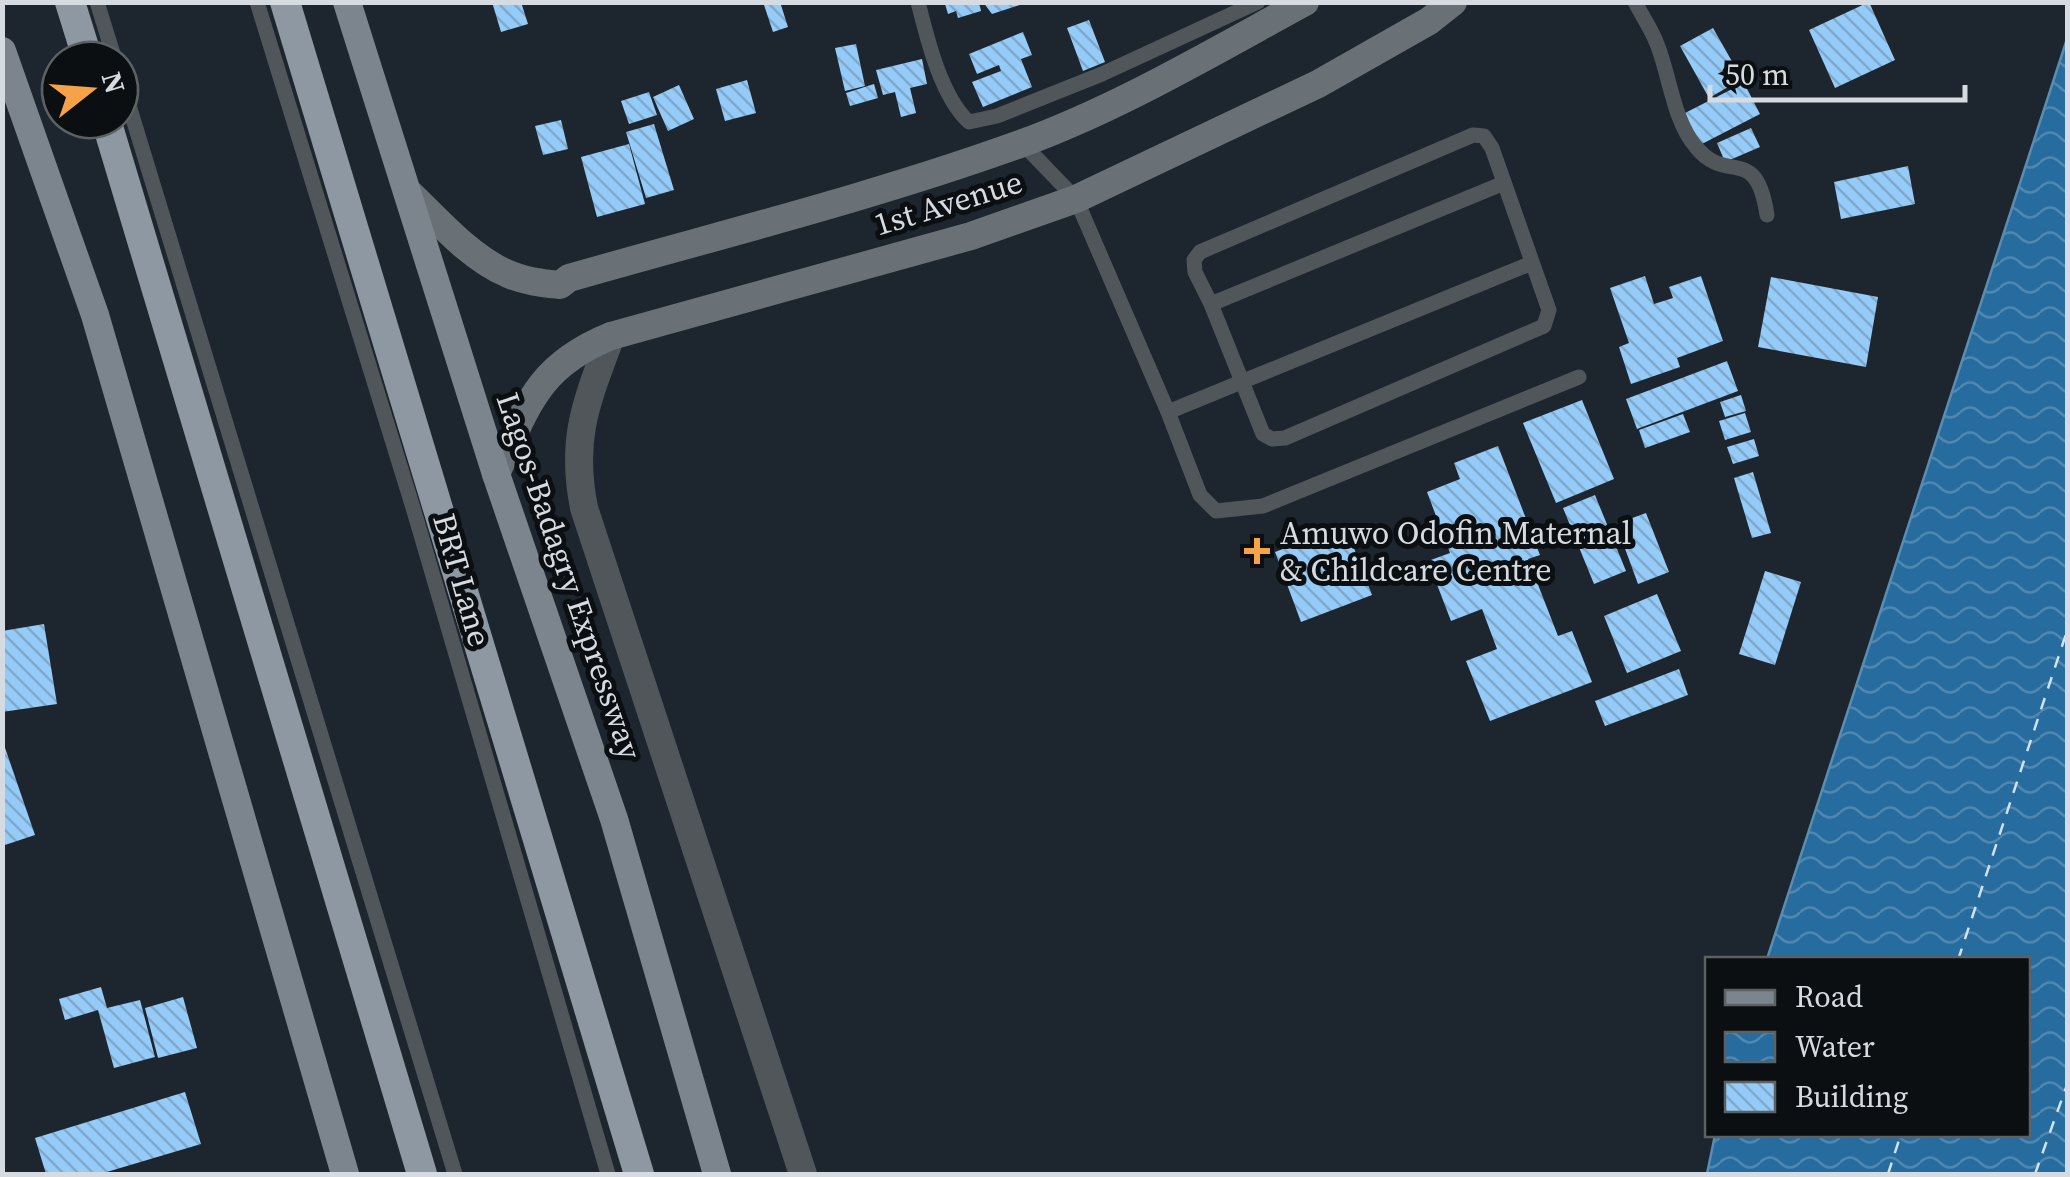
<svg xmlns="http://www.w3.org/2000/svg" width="2070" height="1177" font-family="'Source Serif 4',serif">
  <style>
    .water { fill: url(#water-waves); stroke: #5a8db2; stroke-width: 2.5 }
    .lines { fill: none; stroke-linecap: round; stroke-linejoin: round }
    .ferry { stroke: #d1e2f1; stroke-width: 2.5; stroke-dasharray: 12 10; stroke-linecap: butt }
    .building { fill: url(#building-back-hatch) }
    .service { stroke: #51565a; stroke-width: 15 }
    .minor { stroke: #51565a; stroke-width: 28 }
    .secondary { stroke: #697177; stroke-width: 28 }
    .primary { stroke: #7c858d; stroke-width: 28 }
    .motorway { stroke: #8d98a2; stroke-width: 30 }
    .poi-dot { fill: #f6a248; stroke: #0b0f12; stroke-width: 4 }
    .labels { text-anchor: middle; stroke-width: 10; stroke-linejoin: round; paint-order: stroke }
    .street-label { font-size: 32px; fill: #d5dbe0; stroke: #0b0f12 }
    .poi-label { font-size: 32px; fill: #d5dbe0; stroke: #0b0f12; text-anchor: start }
  </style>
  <defs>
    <pattern id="water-waves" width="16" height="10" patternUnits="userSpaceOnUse" patternTransform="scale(2.5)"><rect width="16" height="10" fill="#266c9f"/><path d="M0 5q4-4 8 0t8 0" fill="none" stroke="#4f87b0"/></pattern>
    <pattern id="building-back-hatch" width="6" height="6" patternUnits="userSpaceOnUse" patternTransform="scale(2.5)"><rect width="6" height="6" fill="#95cbf8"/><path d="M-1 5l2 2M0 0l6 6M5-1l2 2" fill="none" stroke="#80a9cb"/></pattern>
  </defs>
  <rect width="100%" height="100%" fill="#1d262e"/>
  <path class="water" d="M2067,39V1174H1707L1715,1135L2028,1134V960L1767,959Z"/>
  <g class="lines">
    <path class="ferry" d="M1958,960L2068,628
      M1888,1174L1901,1134
      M2035,1174L2068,1082"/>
  </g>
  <path class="building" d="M492,2H521L528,24L501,32Z
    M763,2H780L788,27L773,32Z
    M950,2H979L981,11L958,18L956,11L948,14L945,4Z
    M983,2H1026V3L992,14Z
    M1869,2L1895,60L1835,88L1809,30Z
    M1089,20L1105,62L1083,71L1067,28Z
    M1713,28L1742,79L1709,98L1680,46Z
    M1023,32L1032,55L1021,59L1032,87L983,107L972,82L1001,71L999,65L977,74L969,54Z
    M856,44L865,86L845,91L835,48Z
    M922,59L927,84L910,88L916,113L901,117L895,92L883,95L876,70Z
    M747,80L756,113L725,121L716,89Z
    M1744,83L1760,114L1700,145L1683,114Z
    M874,84L878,98L850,106L846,93Z
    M679,85L694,119L668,131L653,97Z
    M649,92L657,115L629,124L621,101Z
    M561,120L568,149L543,155L535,126Z
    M654,124L674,190L646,198L626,132Z
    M1751,128L1760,147L1725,162L1717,143Z
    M629,144L645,204L597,217L581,157Z
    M1908,166L1915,204L1841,219L1834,182Z
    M1645,276L1654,304L1673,298L1669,287L1701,276L1723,341L1677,358L1680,367L1631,384L1619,347L1629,343L1610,288Z
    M1771,277L1878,297L1866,367L1758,347Z
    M1727,361L1738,391L1637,429L1626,399Z
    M1741,395L1746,411L1725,417L1720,402Z
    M1582,400L1614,479L1556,503L1523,423Z
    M1745,413L1751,432L1725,440L1719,421Z
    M1683,414L1690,432L1645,448L1639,430Z
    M1754,439L1759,456L1733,464L1727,447Z
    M1498,446L1540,555L1528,559L1558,636L1572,631L1592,682L1490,721L1466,661L1497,649L1482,609L1451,621L1428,561L1450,553L1427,492L1460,479L1454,463Z
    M1753,472L1771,533L1752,538L1734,478Z
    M1595,495L1626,571L1594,584L1563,508Z
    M1646,513L1669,572L1638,584L1616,524Z
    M1345,525L1372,595L1301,622L1275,552Z
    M1765,571L1801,582L1775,665L1739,654Z
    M1657,594L1681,651L1627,673L1604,616Z
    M44,624L57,704L2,712V631Z
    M1679,669L1688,695L1605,726L1595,701Z
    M2,739L35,835L2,846Z
    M101,987L107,1008L140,1000L155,1057L114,1068L98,1010L65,1020L59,999Z
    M183,997L197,1048L158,1058L145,1008Z
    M185,1092L201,1144L100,1174H46L35,1138Z"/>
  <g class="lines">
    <path class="service" d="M97,2L115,60
      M257,2L414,511L608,1174
      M918,2C927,38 941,97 969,122L997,116L1102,74L1258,2
      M1635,2C1642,16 1652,30 1657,44C1670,76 1673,120 1696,147C1727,186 1756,142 1767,215
      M120,76L455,1174
      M1022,143L1076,199L1168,412L1200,495L1216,511L1263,506L1579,377
      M1211,304L1195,272L1194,260L1200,252L1473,135L1484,136L1492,148L1549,310L1544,326L1285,438L1272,439L1263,434L1211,304L1504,183
      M1168,412L1532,263"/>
    <path class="minor" d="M611,336C587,401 570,437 584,508L803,1174"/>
    <path class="secondary" d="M408,192C437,219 469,257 506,273C523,281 542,283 560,285L569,278C719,235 873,197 1020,144C1119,108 1213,52 1305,2
      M496,474C527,406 537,366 611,336L971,236L1076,199L1318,84L1429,21L1453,2"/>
    <path class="primary" d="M347,2L496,474L614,819L717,1174
      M2,51L95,315L345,1174"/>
    <path class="motorway" d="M70,2L88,60
      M285,2L639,1174
      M106,120L422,1174"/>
  </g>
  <path class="poi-dot" d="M1252 536h10v10h10v10h-10v10h-10v-10h-10v-10h10z"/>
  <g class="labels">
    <g class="street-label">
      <text transform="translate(948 203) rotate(-17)" y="11">1st Avenue</text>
      <text transform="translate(569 576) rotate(71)" y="11">Lagos-Badagry Expressway</text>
      <text transform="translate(462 580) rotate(74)" y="11">BRT Lane</text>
    </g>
    <g class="poi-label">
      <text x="1280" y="544">Amuwo Odofin Maternal<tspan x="1280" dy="37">&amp; Childcare Centre</tspan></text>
    </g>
  </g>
  <rect width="2070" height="1177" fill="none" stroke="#d5dbe0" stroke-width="10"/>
  <rect x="1705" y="957" width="325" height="180" fill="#0b0f12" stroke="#5c6164" stroke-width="2.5"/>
  <rect x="1725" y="990" width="50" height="15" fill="#7c858d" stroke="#5c6164" stroke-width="2.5"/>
  <text x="1795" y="1007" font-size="30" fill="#d5dbe0">Road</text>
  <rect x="1725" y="1032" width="50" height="30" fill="url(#water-waves)" stroke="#5c6164" stroke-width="2.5"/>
  <text x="1795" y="1057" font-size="30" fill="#d5dbe0">Water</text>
  <rect x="1725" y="1082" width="50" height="30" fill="url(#building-back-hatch)" stroke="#5c6164" stroke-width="2.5"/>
  <text x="1795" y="1107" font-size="30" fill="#d5dbe0">Building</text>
  <g transform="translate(90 90) rotate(73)"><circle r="48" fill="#0b0f12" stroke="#5c6164" stroke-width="2.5"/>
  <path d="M0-8L18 38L0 25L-18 38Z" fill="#f6a248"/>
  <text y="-15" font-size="28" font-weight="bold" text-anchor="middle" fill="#d5dbe0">N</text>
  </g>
  <path d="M1710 85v15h255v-15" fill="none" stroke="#d5dbe0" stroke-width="5"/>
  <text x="1725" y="85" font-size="30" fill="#d5dbe0" stroke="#0b0f12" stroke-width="8" paint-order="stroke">50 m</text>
</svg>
